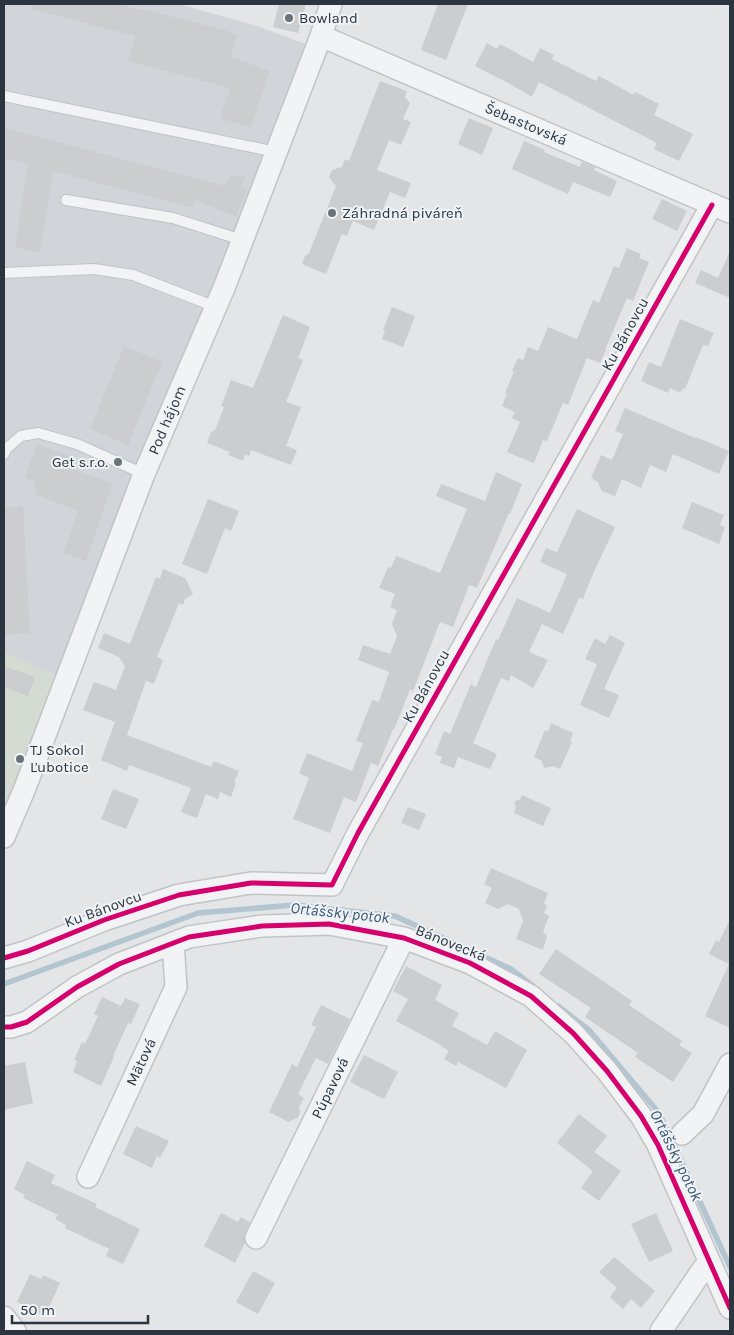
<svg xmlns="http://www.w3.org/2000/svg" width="734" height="1335" font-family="Karla,sans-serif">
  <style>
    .built { fill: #d1d5da }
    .green { fill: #d4dbd3 }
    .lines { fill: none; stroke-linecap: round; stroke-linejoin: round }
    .stream { stroke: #b3c5d0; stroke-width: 5.5 }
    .building { fill: #cbcdcf }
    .service-casing { stroke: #c1c3c5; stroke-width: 12 }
    .minor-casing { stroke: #c1c3c5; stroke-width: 24 }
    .service { stroke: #f1f3f4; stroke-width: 10 }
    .minor { stroke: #f1f3f4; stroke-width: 21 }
    .cycleway-casing { stroke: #f0f3f6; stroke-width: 8 }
    .cycleway { stroke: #d6006c; stroke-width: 5 }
    .poi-dot { fill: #6b737a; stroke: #f0f3f6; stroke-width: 2 }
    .labels { text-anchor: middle; stroke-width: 4; stroke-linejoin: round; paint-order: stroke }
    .poi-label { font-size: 15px; fill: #2a353f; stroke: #f0f3f6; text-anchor: start }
    .street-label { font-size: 15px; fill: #2a353f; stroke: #f0f3f6 }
    .water-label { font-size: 16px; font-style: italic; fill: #375870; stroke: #f0f3f6 }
  </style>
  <rect width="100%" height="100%" fill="#e3e5e7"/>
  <path class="built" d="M4,4H179L257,26L316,48L68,681L4,652Z"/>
  <path class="green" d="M4,652L68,681L4,838Z"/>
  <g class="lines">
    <path class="stream" d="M4,984L198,913L295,905L395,916L511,969L533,986
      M558,1006L589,1030L659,1113L730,1267"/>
  </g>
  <path class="building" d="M31,4H117L142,10V9L228,31L227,32L237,35L231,57L270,71L251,128L220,118L230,88L128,61L135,36L31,9Z
    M279,4H306L298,33L273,27Z
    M438,4H468L446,60L421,50Z
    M487,43L497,49L500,44L533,62L540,48L554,55L552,59L596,81L599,76L634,95L635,92L659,104L654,115L693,134L679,161L654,149L657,143L539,82L532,97L510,84L475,66Z
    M380,81L407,91L405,97L410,103L403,119L411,122L401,145L389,140L377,170L411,183L405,198L390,192L374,230L353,221L347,236L342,234L326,274L302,264L305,256L309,253L336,186L329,177L332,170L342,167L345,159L349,161Z
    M469,118L493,128L482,155L458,144Z
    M4,128L225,186L230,175L245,176L242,186L247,188L236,217L195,200L193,208L53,171L40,253L15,247L28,164L4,158Z
    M524,141L545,150L544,152L580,167L582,162L595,167L594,170L617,181L610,197L573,182L568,194L512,169Z
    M662,199L687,211L677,231L652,219Z
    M627,248L641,254L639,258L649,262L633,301L627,298L605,350H606L600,363L587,358L568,405L563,403L547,441L543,440L534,463L507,452L520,422L512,418L515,412L502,406L507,393H505L514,371H512L518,358L523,360L528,347L538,351L548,327L577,339L593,300L599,303L614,266L619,268Z
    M730,251V298L695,283L701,270L718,278Z
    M392,307L415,316L403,347L382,339L385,331L383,330Z
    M283,315L310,327L298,358L303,360L286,402L301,407L286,446L297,450L291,465L251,450L249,456L245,454L243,461L228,455L230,452L207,443L211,432L215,430L224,407L221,406L231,380L253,388Z
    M680,319L714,333L708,346L703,345L685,389L683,388L680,393L670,388L668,393L641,381L649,362L661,367Z
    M124,346L162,362L128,445L90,429Z
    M625,408L695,438L696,437L729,451L719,474L673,454L666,472L650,465L641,488L622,479L615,496L602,491L598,482L591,478L601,455L612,460L623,434L615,431Z
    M37,444L71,457L67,467L113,483L86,561L63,553L78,511L37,495L34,481L25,478Z
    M496,472L522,484L510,514L509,513L477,588L469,585L453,627L440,622L413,691L410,689L394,730L393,729L378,766L371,763L356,802L344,797L330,833L293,819L309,778L299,773L307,753L352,771L363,743L356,741L372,700L379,702L389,672L358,660L363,645L390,654L397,636L392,624L397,610L390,607L395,594L379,588L388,567L391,568L396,556L440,573L467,509L436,496L441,484L485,501Z
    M208,499L239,511L231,531L225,528L207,574L182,564Z
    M692,502L724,515L720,525L725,527L719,544L682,528Z
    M23,506L30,633L4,635V508Z
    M577,509L615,527L592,576L583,599L579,598L563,634L542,624L529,652L548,660L533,688L511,675L509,681L501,678L473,743L497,754L490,769L458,757L454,768L440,763L442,757L435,754L444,731L450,734L471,684L476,687L496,639L498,640L517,598L550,613L567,574L540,562L546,548L557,552Z
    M163,569L185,578L193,594L185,599L183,605L179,603L157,657L163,660L154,684L146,681L127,735L211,767L214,761L239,771L234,782L236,783L231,797L220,792L218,799L206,794L197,818L181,812L191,788L129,765L127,771L101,760L115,722L83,710L94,682L116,690L125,666L119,657L98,648L104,633L130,644L156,577L160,579Z
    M610,635L625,643L604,689L619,695L609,718L580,705L597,664L585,659L595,638L605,644Z
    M4,666L35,677L28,696L4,687Z
    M551,723L573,733L570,741L572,742L560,769L553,766L544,768L542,761L534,757L545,730L548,731Z
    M113,789L139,799L126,829L101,819Z
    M522,795L551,808L543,826L514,813L516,808L514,802L520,799Z
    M408,807L426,814L419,830L401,823Z
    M491,868L548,893L544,904L547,905L544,913L549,916L543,932L547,936L543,950L516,939L523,921L519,909L508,904L498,909L485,903L492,888L484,884Z
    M730,919V1028L705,1016L729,964L709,954L716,940L719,942Z
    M556,949L632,1001L629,1005L682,1041L679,1045L692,1053L673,1082L635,1057L638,1053L585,1017L591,1008L539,974Z
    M406,966L442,985L435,1000L459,1013L452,1026L487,1045L495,1031L527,1050L506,1088L458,1062L456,1066L444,1059L449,1051L441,1046V1045L396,1021L408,999L393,991Z
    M102,997L121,1006L125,998L140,1004L131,1024L128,1023L113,1056L114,1057L101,1086L73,1072L77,1061L74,1060L82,1042L85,1044L98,1016L94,1014Z
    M321,1005L350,1019L328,1064L316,1058L298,1094L304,1098L299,1107L300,1113L298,1117L289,1122L269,1112L292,1064L297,1067L316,1027L311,1025Z
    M364,1055L398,1072L384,1099L350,1082Z
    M25,1062L33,1103L4,1110V1066Z
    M579,1114L607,1136L594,1152L621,1171L599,1201L581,1188L593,1171L557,1143Z
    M136,1126L169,1141L160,1158L157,1156L152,1168L123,1154Z
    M27,1161L55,1175L51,1183L97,1204L95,1207L140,1229L123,1264L106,1256L109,1249L65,1228L66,1225L55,1219L58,1215L23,1198L25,1195L14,1189Z
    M221,1213L238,1222L241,1217L250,1222L245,1233L244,1238L245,1243L235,1263L204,1246Z
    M656,1213L673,1251L649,1262L631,1224Z
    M614,1257L655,1291L641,1308L631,1299L623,1309L610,1297L617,1288L599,1272Z
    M253,1271L275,1283L258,1314L236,1302Z
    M30,1274L41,1279L43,1275L60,1283L45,1316L17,1302Z"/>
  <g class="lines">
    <g class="service-casing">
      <path id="service" d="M4,96L276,152
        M66,200L173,218L242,240
        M4,273L94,269L133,275L216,307
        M4,454L6,449L21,436L38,433L77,444L144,474"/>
    </g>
    <g class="minor-casing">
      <path id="minor" d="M321,36L730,212
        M4,837L25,788L144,474L224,288L321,36L331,4
        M4,958L28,951L104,920L179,895L251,883L332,885L358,833L712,205
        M4,1027H11L27,1022L77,987L119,964L189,937L262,926L329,924L404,938L470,963L531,996L573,1033L607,1071L641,1116L658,1145L730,1308
        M682,1134L703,1114L730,1064
        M88,1177L176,987L173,943
        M256,1238L404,938
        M4,1317L15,1331
        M661,1331L703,1269L710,1264"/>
    </g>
    <use href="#service" class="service"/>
    <use href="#minor" class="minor"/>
    <g class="cycleway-casing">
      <path id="cycleway" d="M4,958L28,951L104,920L179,895L251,883L332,885L358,833L712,205
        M4,1027H11L27,1022L77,987L119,964L189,937L262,926L329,924L404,938L470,963L531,996L573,1033L607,1071L641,1116L658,1145L730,1308"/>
    </g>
    <use href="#cycleway" class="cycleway"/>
  </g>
  <g class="poi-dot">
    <circle cx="289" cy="18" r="5"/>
    <circle cx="332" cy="213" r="5"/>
    <circle cx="118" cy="462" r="5"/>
    <circle cx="20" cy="759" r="5"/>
  </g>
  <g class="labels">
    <g class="poi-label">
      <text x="299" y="23">Bowland</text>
      <text x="342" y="218">Záhradná piváreň</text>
      <text x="108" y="467" text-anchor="end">Get s.r.o.</text>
      <text x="30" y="755">TJ Sokol<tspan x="30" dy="17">Ľubotice</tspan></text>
    </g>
    <g class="street-label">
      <text transform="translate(526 124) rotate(23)" y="5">Šebastovská</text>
      <text transform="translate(625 334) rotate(-61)" y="5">Ku Bánovcu</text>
      <text transform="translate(167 420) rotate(-67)" y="5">Pod hájom</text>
      <text transform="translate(426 686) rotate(-61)" y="5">Ku Bánovcu</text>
      <text transform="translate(103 909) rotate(-20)" y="5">Ku Bánovcu</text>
      <text transform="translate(451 943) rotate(22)" y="5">Bánovecká</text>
      <text transform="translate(141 1062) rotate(-65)" y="5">Mätová</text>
      <text transform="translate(330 1088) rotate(-64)" y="5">Púpavová</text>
    </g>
    <g class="water-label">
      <text transform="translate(340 912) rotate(6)" y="6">Ortášsky potok</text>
      <text transform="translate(677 1155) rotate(64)" y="6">Ortášsky potok</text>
    </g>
  </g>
  <rect width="734" height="1335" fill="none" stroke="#2a353f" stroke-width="10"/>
  <path d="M12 1315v8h136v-8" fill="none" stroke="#2a353f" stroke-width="2.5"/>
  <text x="20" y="1315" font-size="15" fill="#2a353f" stroke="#f0f3f6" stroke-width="4" paint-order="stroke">50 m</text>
</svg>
